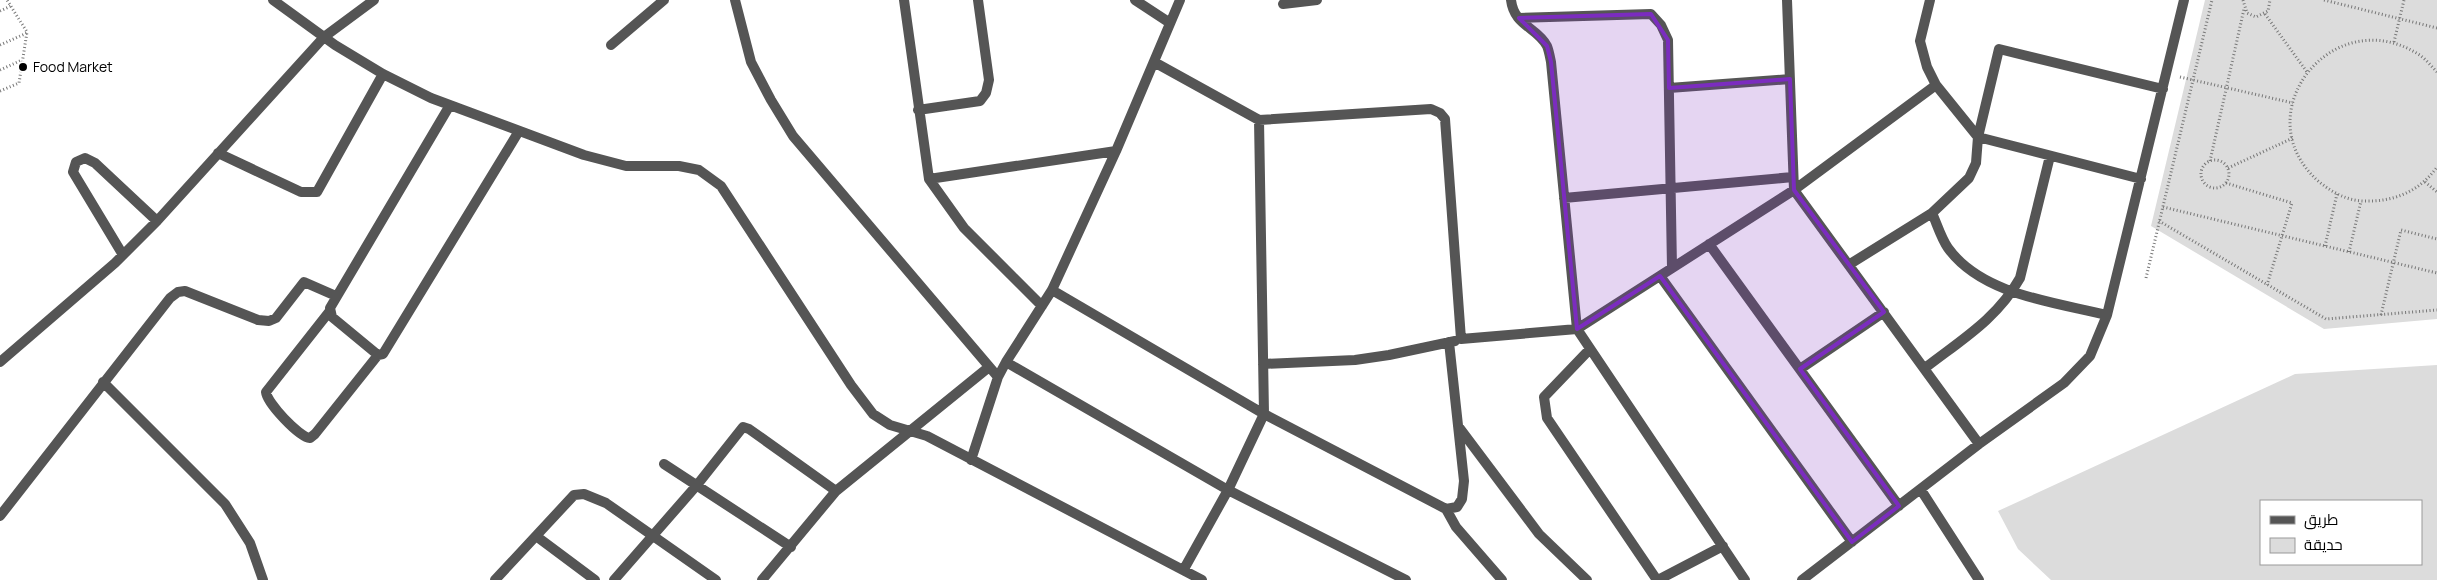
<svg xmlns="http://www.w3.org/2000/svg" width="2437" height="580" font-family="Manrope,Cairo,sans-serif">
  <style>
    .green { fill: #dcdcdc; fill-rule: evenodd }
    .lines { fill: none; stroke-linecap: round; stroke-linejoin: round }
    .path { stroke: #777; stroke-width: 3; stroke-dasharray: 1 2.5; stroke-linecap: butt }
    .minor { stroke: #555; stroke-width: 10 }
    .marked { fill: #7b2cbf; fill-opacity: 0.2; stroke: #7b2cbf; stroke-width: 4; stroke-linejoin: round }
    .poi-dot { fill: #000; stroke: #fff; stroke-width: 2 }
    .labels { text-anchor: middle; stroke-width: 5; stroke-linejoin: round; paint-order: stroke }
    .poi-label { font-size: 14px; fill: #000; stroke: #fff; text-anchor: start }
  </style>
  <rect width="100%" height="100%" fill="#fff"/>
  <path class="green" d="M2205,0H2437V319L2324,329L2151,226Z
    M2437,365V580H2051L2018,549L1998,511L2295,374ZM2421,501V564H2261V501Z"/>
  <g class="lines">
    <path class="path" d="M2243,0L2247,13L2256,17L2268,11L2270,0
      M2324,0L2437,28
      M0,11L11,6
      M2265,14L2307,72
      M2394,42L2404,0
      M0,45L27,33
      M0,70L22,60
      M2437,72C2431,66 2425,58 2418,54C2333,1 2244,113 2317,180C2331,192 2347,201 2365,201C2394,202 2420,191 2437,167
      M2180,77L2293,103
      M0,91L19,83L27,32L7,0
      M2201 174a14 14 0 1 1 28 0a14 14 0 1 1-28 0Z
      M2210,161L2244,9
      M2228,168L2293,138
      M2425,182L2437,192
      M2226,183L2292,203L2267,285
      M2163,207L2437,273
      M2159,221L2326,319L2437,310
      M2325,246L2337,194
      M2349,252L2361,201
      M2146,278L2212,0
      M2381,315L2401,230L2437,239"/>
    <path class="minor" d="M273,0L335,45L383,74L431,98L584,155L626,166H679L699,170L721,186L851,385L873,414L890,425L927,436L1202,580
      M735,0L751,62L771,100L793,136L998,377
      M904,0L929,179L964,228L1042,306
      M1135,0L1170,23
      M1511,0C1514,26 1537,27 1547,46C1549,51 1550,57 1551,62L1577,329L1745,580
      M1787,0L1794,190L1979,444
      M1930,0L1920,41L1927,67L1936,85L1978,137L2141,179
      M1283,4L1317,0
      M1519,18L1651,14L1661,25L1668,40L1672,268
      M611,45L664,0
      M1154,62L1259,120L1431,109L1440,113L1445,119L1461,339L1577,329L1794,190L1936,85
      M1669,88L1790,79
      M450,105L330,308L332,317L378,355L383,354L519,131
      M918,110L980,101L986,93L989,80L978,0
      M218,153L301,192H317L383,74
      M929,179L1116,151
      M1564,198L1793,177
      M1709,244L1899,506
      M123,255L73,172L76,162L85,158L95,163L157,221
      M1850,264L1932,213
      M1660,276L1852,542
      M1052,290L1264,414L1446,509L1457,507L1462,499L1464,481L1449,342
      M329,312L266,392C267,403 299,437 310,438L315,434L378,355
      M2107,315C2054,302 1982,295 1948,248C1941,238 1937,224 1932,213L1969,178L1976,163L1978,137L1999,49L2163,89
      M1590,349L1544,397L1547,418L1657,580
      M0,362L115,263L157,221L324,37L374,0
      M1006,362L1228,490L1406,580
      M1263,364L1355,360L1389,355L1455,341
      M1925,368C1961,340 1997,319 2020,278L2050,156
      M1800,369L1884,312
      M103,382L225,504L250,543L263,580
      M1458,426L1539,534L1587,580
      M971,460L998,377L1006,362L1052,290L1116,151L1180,0
      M664,464L791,547
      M1921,490L1979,580
      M1446,509L1456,527L1502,580
      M0,516L170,298L178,292L185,291L258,320L269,321L276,318L304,282L336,296
      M536,536L595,580
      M1184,569L1228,490L1264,414L1259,120
      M495,580L574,495L584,494L606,503L716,580
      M614,580L697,485L743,427L749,429L836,491
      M762,580L836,491L989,367
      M1658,580L1723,546
      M1802,580L1979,444L2064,383L2090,356L2107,315L2184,0"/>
  </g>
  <path class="marked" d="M1651,14L1668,40L1669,88L1790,79L1794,190L1884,312L1800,369L1899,506L1852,542L1660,276L1577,329L1551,62L1547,46L1519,18Z"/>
  <circle class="poi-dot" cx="23" cy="67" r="5"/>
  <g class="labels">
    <g class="poi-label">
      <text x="33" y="72">Food Market</text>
    </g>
  </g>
  <rect x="2260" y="500" width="162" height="65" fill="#ffffff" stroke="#999999"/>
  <rect x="2270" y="516" width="25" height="8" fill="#555555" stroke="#999999"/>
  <text x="2304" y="525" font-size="15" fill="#000000">طريق</text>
  <rect x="2270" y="538" width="25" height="15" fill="#dcdcdc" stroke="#999999"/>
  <text x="2304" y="550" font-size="15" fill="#000000">حديقة</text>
</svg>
